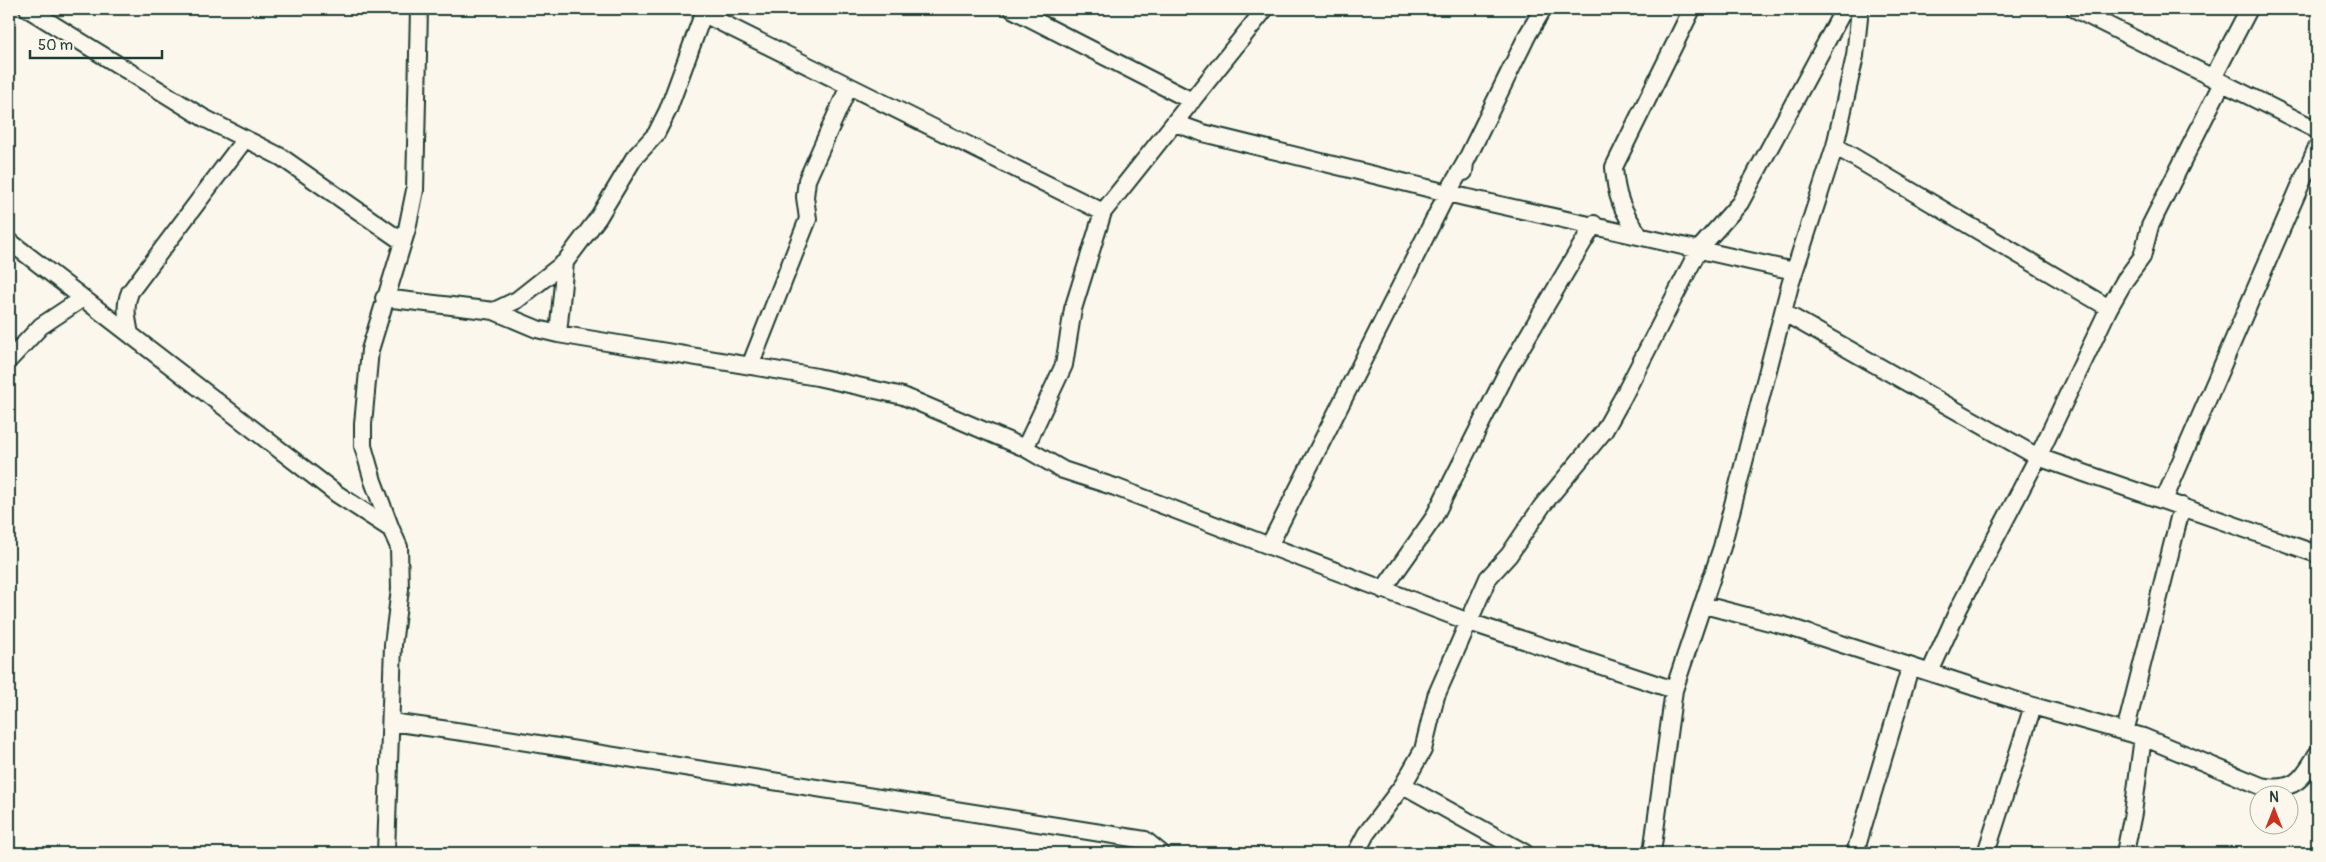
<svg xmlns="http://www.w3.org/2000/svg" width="2326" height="862" font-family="Pangolin,sans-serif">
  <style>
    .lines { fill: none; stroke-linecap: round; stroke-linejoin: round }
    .street-casing { stroke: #1f3d34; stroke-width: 20 }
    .street { stroke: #fbf7ec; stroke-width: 16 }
  </style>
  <rect width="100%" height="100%" fill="#fbf7ec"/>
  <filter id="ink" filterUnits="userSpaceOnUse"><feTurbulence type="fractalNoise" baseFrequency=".02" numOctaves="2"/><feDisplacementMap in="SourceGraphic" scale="10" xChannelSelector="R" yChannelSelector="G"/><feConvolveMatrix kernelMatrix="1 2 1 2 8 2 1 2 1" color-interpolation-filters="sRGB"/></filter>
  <g filter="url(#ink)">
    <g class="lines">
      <g class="street-casing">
        <path id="street" d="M28,9L204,118L281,157L403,242
          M1012,9L1192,101
          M2075,9L2317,130
          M704,14L1103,212
          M2213,78L2249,9
          M1175,123L1203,133L1464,197L1794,271
          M1835,146L2109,308
          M1464,172L1465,163L1528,34L1543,9
          M1639,235C1622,210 1616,197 1614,167L1692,9
          M9,241L337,494L391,529L399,547L400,589L393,645L386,853
          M384,298L494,311L537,329L558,334L817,377L903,396L1025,448L1063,470L1115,487L1469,622L1674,690
          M494,311L517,300L565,262L598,218L634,158L656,134L668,110L705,9
          M1783,312L2038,457L2317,554
          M130,334C127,319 124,306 130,292L245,139
          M558,334L565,262
          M9,360L41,326L83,298
          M750,366L808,219L805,197L807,180L849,86
          M1025,448L1064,365L1073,309L1103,212L1265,9
          M2164,500L2317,147
          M391,529L373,481L363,446V424L370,350L407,229L415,190L419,9
          M1269,546L1448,192L1465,163
          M1383,590L1433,519L1509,368L1594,224
          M1704,605L1789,627L2033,706L2143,737L2261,786C2294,792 2302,780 2317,754
          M1930,672L1959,608L2038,457L2109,308L2125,280L2142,257L2150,226L2222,83
          M391,722L470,733L1145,840L1161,853
          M2125,732L2182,506
          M1403,785L1525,853
          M1356,853L1366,834L1403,785L1423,750L1436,696L1488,578L1509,555L1542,506L1604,431L1623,397L1699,249L1740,203L1844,9
          M1652,853L1674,690L1722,547L1790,285L1835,146L1855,56L1860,9
          M1855,853L1910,668
          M1986,853L2033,706
          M2125,853L2133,813L2143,737"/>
      </g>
      <use href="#street" class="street"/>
    </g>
  </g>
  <rect width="2326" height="862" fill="none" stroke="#fbf7ec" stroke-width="30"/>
  <rect x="15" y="15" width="2296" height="832" fill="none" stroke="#1f3d34" stroke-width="2" filter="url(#ink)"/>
  <g transform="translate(2274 810)"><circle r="24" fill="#fbf7ec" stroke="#a3ada2"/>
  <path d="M0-4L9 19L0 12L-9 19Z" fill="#c8321e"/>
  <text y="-8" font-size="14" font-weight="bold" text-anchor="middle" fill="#1f3d34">N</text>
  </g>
  <path d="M30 50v8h132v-8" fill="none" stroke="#1f3d34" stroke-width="2.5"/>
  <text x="38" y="50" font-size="15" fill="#1f3d34" stroke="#fbf7ec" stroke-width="4" paint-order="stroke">50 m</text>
</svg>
